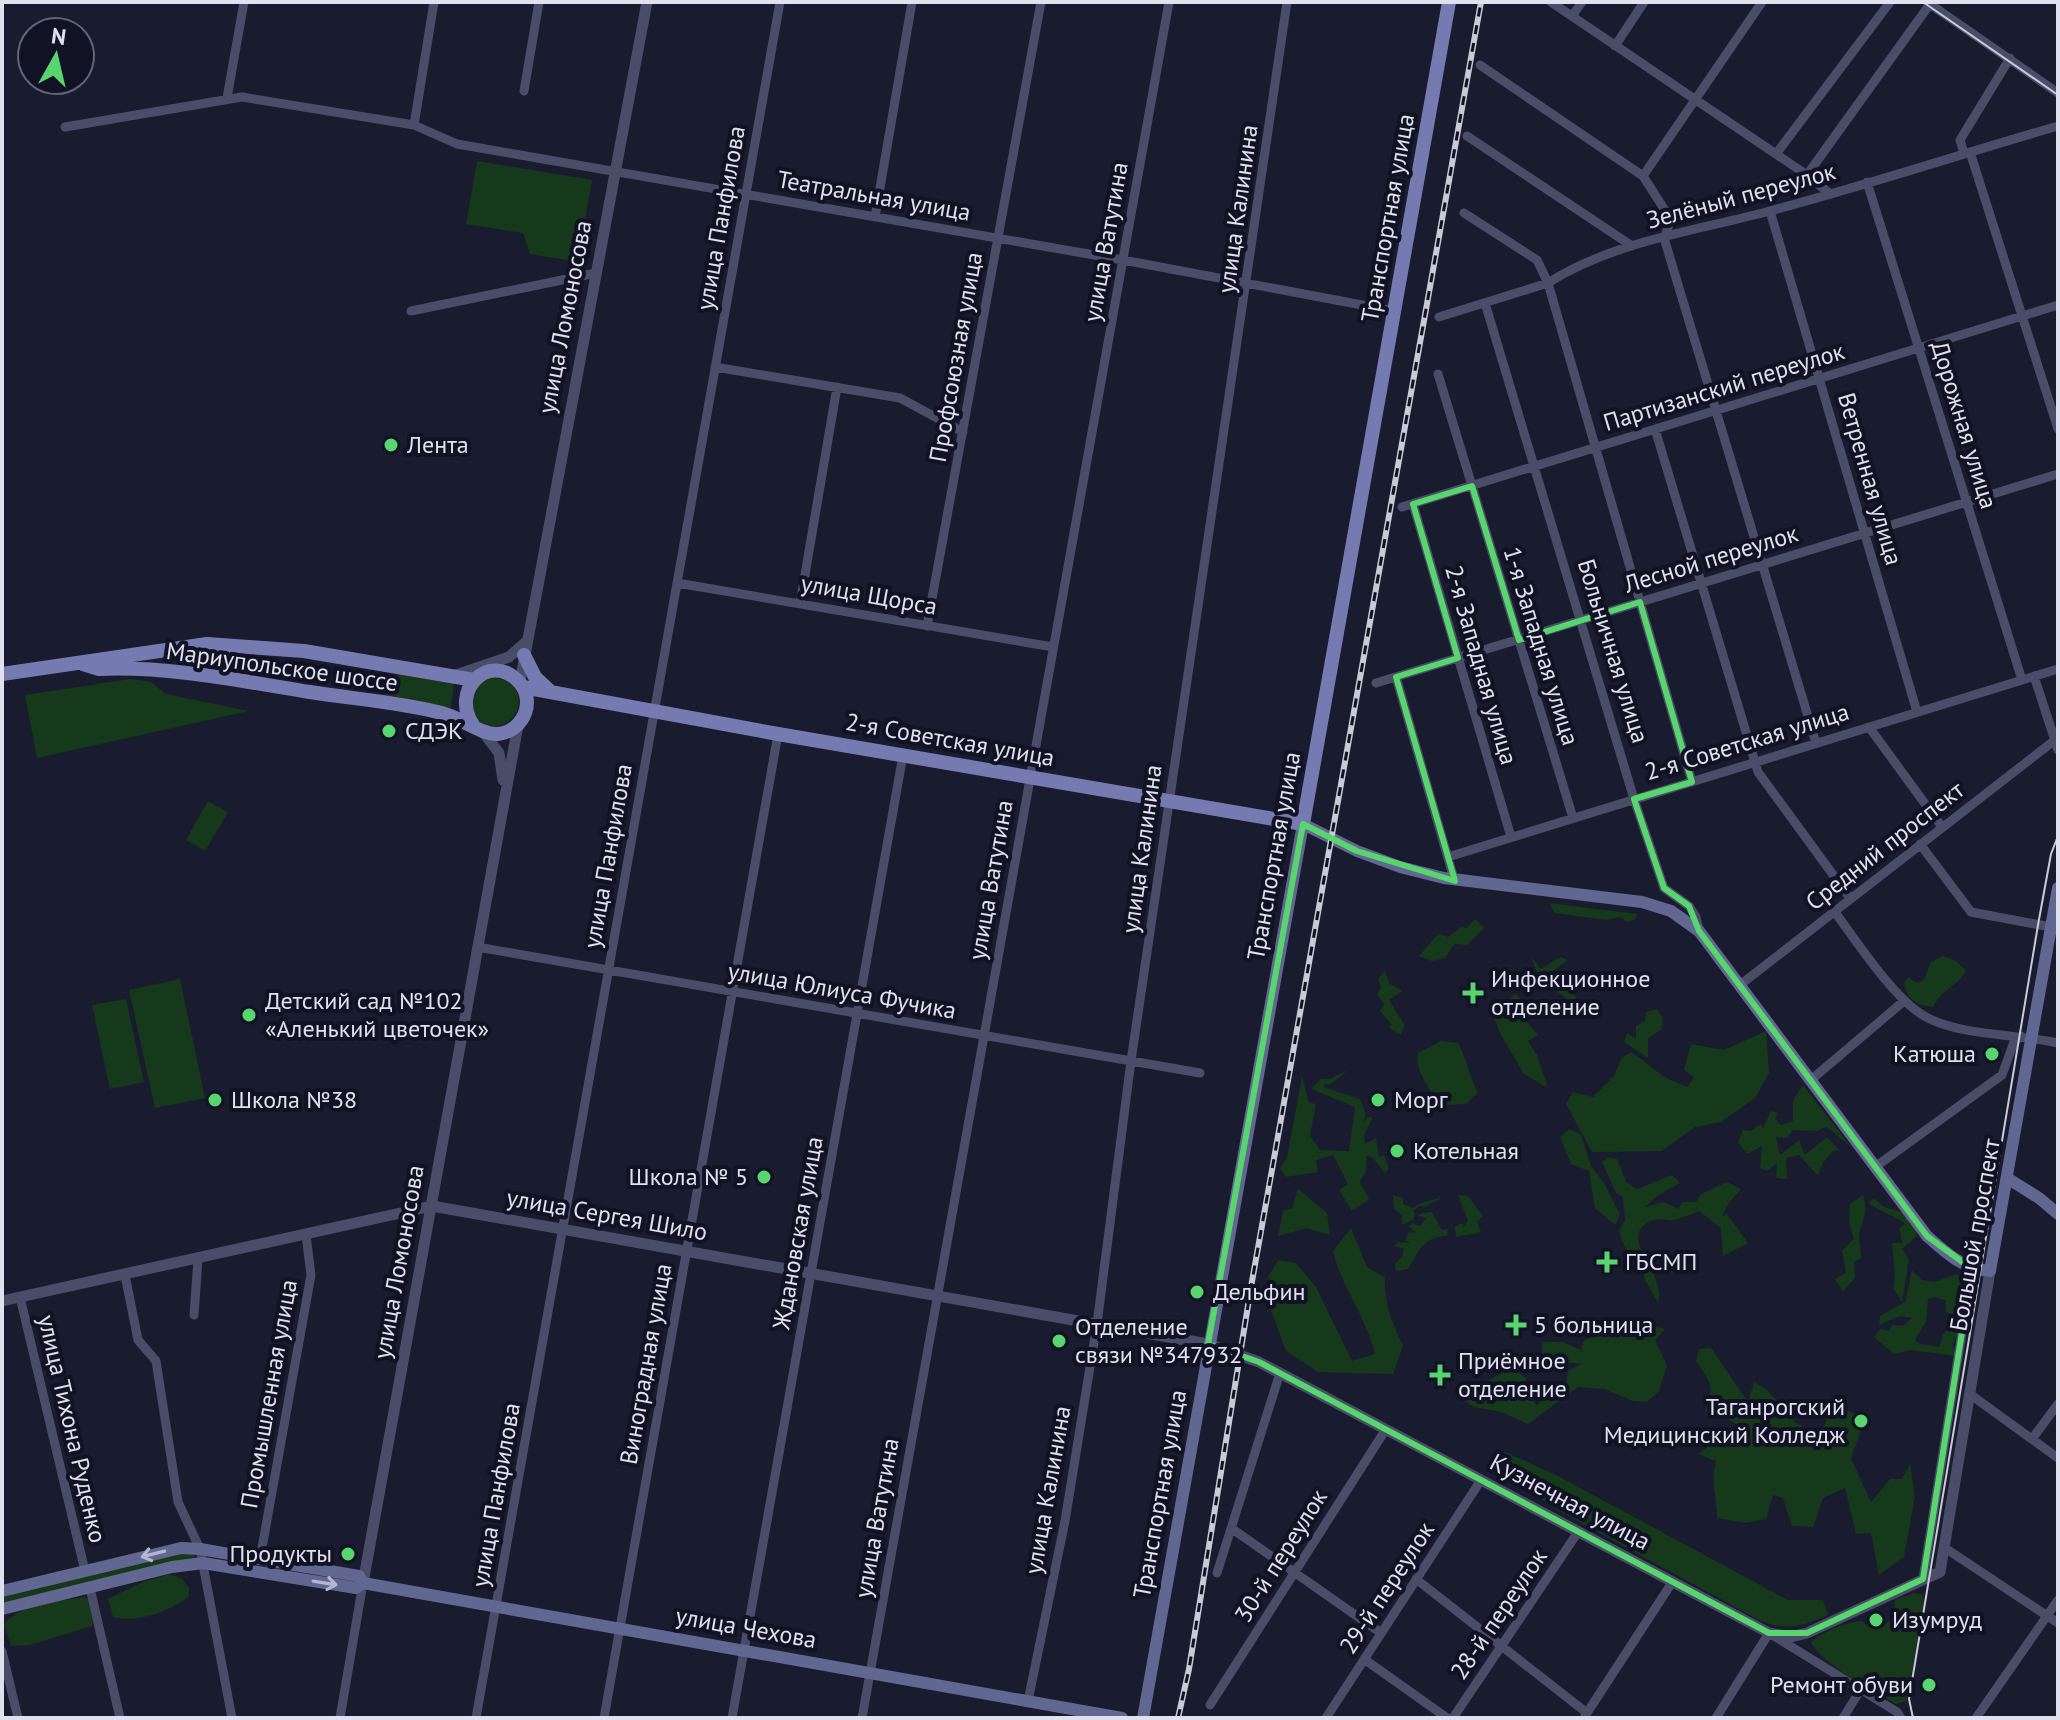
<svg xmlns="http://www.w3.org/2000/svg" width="2060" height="1720" font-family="'PT Sans',sans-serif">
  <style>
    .green { fill: #16381b }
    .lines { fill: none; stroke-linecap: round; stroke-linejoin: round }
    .minor { stroke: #494d67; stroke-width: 9 }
    .tertiary { stroke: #494d67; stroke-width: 11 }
    .secondary { stroke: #626791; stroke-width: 12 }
    .primary { stroke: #757bb1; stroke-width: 14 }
    .tram { stroke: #c8cad8; stroke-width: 2 }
    .rail-casing { stroke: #c8cad8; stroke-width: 6 }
    .rail { stroke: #111224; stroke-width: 3; stroke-dasharray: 9; stroke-linecap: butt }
    .oneway { stroke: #b3b6cd }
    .marked { fill: none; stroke: #58d56f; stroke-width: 6; stroke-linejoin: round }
    .poi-dot { fill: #58d56f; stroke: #111224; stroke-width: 3 }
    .labels { text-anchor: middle; stroke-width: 8; stroke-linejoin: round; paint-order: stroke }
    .street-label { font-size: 24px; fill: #dfe1ee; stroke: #111224 }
    .poi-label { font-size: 24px; fill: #dfe1ee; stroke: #111224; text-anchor: start }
  </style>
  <rect width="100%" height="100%" fill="#191c2e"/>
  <path class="green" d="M477,161L592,180L578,262L530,254L523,233L466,224Z
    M396,674L454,683L451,708L392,700L381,690L382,680Z
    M487,677C543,679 516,747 476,719L469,694Z
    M130,679L151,682L166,694L249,711L37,758L25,695Z
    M208,801L228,812L205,851L186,840Z
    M1550,903L1637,914L1636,919L1627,922L1620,917L1607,920L1554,913Z
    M1475,919L1484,928L1467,945L1454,944L1445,958L1432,961L1419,956L1438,934L1448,937L1461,927L1467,928Z
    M1943,956L1956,961L1966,971C1955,989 1944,986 1933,1007C1916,1005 1907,1000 1904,983L1908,977L1917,983L1924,980L1931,962Z
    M1531,957L1541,969L1560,957L1568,960L1548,974L1570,976L1576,1000L1569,1001L1539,977Z
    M1385,971L1390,984L1402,991L1389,1000L1405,1026L1400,1035L1390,1028L1391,1024L1380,1011L1384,1004L1377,995L1381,986L1378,979Z
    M180,979L205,1098L155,1108L129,990Z
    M1516,994L1528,1007L1525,1019L1538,1035L1528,1041L1537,1055L1548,1088L1524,1074L1501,1035L1492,1013Z
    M126,999L144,1082L110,1089L92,1005Z
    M1657,1009L1663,1019L1661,1030L1648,1038V1058L1624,1042L1627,1033L1636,1039V1026L1645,1021L1646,1012Z
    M1766,1031L1769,1073L1755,1098L1721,1122L1695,1127L1662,1151L1592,1152L1566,1104L1573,1092L1593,1097L1614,1076L1622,1057L1632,1052L1664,1077L1687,1087L1694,1077L1684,1070L1691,1044L1724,1050Z
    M1441,1041L1458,1043C1467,1059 1469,1076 1478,1092L1466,1104L1442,1105C1431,1092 1414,1070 1418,1053Z
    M1348,1070L1331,1084H1325L1323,1087L1360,1099L1366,1114L1363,1122L1368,1117H1373L1364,1135L1365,1144L1376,1138L1379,1157L1384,1155L1389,1169L1385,1173L1372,1157L1366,1156V1170L1360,1182L1369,1199L1352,1211L1339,1190L1348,1184L1333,1155L1316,1160L1318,1172L1286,1177L1280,1168L1287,1158L1302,1076L1309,1103L1316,1104L1310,1136L1320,1150L1349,1151L1355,1107L1311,1089L1321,1079H1330Z
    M1803,1085L1852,1148L1827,1127L1816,1131L1793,1130L1787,1138L1776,1137L1780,1155L1799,1140L1805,1155L1827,1137L1839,1150L1833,1151L1823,1163L1818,1176L1799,1155L1786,1158L1787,1179L1776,1178L1777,1163L1767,1171L1760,1168L1762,1146L1747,1154L1738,1142L1743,1130L1751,1131L1761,1124L1763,1128L1771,1111L1778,1113L1775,1119L1781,1125L1793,1121V1101Z
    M1570,1129L1581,1135L1591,1166L1604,1183L1620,1214L1615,1225L1595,1208L1589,1171L1571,1164L1560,1137Z
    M1608,1157L1617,1159L1626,1182L1637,1189L1672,1175L1680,1183L1657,1196L1645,1207L1664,1202L1678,1209L1682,1202H1696L1701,1194L1727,1182L1741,1189L1728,1204L1722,1216L1727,1214L1748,1243L1723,1256L1721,1228L1699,1211C1691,1214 1682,1218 1674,1220C1665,1221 1657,1217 1649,1222C1617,1239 1667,1273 1658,1302L1645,1280L1643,1270L1635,1268C1630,1256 1622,1243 1619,1231L1625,1220L1623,1197L1616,1193L1602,1162Z
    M1298,1189L1327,1213L1330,1235L1306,1228L1278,1236L1283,1211L1292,1208Z
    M1393,1195L1403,1198V1204L1413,1208L1420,1203L1443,1197L1425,1207L1419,1206L1414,1210V1219L1402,1225V1216L1394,1208Z
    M1458,1195L1468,1196L1483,1216L1477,1222L1481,1232L1456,1237L1455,1227L1462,1223L1463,1227L1468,1221Z
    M1863,1195L1866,1209L1859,1234L1861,1258L1854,1262L1855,1278L1843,1291L1835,1279L1846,1273L1842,1251L1854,1238L1849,1223L1850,1204Z
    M1875,1199L1884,1207L1911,1215L1917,1236L1902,1249L1909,1259L1902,1302L1893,1288L1895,1276L1892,1243H1903L1899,1229L1905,1223L1869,1204L1871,1200Z
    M1428,1212H1432L1442,1230L1448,1229L1447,1236C1424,1237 1419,1250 1408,1269L1396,1271L1395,1264L1402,1257L1404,1249L1394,1246L1398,1242L1410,1243L1405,1240L1409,1232L1416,1233L1409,1226L1412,1223L1420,1226L1426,1218L1417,1215Z
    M1351,1228L1367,1267L1385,1277C1384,1303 1392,1323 1403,1346L1393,1374L1318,1372L1286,1351L1268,1302L1274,1290L1268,1277L1278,1260L1296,1263L1316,1287L1352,1361L1375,1354C1367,1318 1341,1287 1333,1251Z
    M1912,1270L1922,1280L1934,1282L1958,1274L1961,1283L1958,1286V1311L1963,1309L1961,1316L1958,1317L1946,1312V1300L1934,1297L1928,1299L1926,1322L1915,1340L1920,1344L1939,1347L1943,1335L1948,1328H1960L1953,1345L1956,1356L1910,1350L1894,1354L1874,1337L1880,1329L1889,1331L1892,1325L1903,1326L1912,1318L1900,1316L1879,1325L1880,1316L1905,1302Z
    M1638,1323L1665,1329L1655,1340L1667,1365L1659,1391L1647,1402L1633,1401L1604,1389L1578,1387L1528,1424L1501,1412L1474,1407L1458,1397L1462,1384L1476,1387L1512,1368L1526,1378L1525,1388L1537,1406L1549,1389L1566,1387L1568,1371L1581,1364L1557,1361L1542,1355V1342H1563L1581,1350L1584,1340Z
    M1711,1348L1748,1402L1754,1382L1767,1390L1795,1422L1820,1436L1829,1414L1843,1408L1865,1419L1851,1458L1871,1502L1890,1479H1902L1910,1464L1915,1496L1904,1557L1879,1575L1871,1533L1856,1534L1845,1488L1823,1498L1813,1527L1792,1526L1783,1498L1773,1495L1766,1519L1745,1523L1717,1518C1717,1498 1710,1481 1716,1461L1698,1454L1722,1437L1744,1433L1732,1421L1705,1411C1715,1387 1711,1382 1696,1361L1699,1349Z
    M1505,1452L1558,1476L1788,1600H1823L1828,1615C1800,1627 1786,1632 1757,1619L1559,1511L1510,1478L1500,1465L1499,1457Z
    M184,1553L194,1554L195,1558L2,1604V1596Z
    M170,1574L182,1579L189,1588V1596C170,1612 136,1623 113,1617L108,1599L143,1582Z
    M1915,1593L1922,1595L1924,1599L1907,1701L1896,1704C1874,1692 1823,1664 1811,1643C1817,1633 1850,1621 1862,1621L1870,1628C1888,1628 1897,1617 1894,1600Z
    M85,1597L94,1604L92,1626L30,1645L11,1646L4,1624C23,1602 58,1601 85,1597Z"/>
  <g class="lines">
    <path class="minor" d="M1551,2L1807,175L1829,193
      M1927,2L2058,93
      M1572,16L1582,2
      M1615,46L1644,2
      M1480,65L1643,176L1668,215L1669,225L1664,238L1816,743
      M524,91L539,2
      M227,98L244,2
      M414,125L434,2
      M65,127L242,97L414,125L457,144L1123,260L1394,311
      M1467,136L1632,246
      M1970,152L2058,429
      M1964,153L1960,140L2010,58
      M1776,154L1890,2
      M1807,175L1930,4
      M1643,176L1762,2
      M1867,182L2022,680
      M1770,211L1917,712
      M1464,213L1537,260L1548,283L1692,782
      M875,217L912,2
      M1485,303L1634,799L1664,888L1689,906L1696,917L1699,931
      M411,311L596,273
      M1439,317L1548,283C1612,242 1694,231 1766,212C1864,186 1961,154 2058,126
      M715,367L900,398L963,432
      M1438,374L1573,818
      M1655,429L1758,772L1850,898
      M1413,504L1511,837
      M1402,507L2058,305
      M677,583L1053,647
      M800,604L837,387
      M927,626L1041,2
      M2034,676L2058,750
      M1396,677L1454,879
      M1376,683L2058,474
      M1869,727L1942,827
      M1920,844L1971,912L2051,927
      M1448,857L2058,669
      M1834,911C1856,940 1895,1001 1926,1017C1961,1036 2018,1034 2058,1043
      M477,947L1200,1073
      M1740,985L2055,740
      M1812,1079L1904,1001
      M1875,1167L2002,1075L2014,1042L2021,1036
      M125,1275L138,1340L156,1361L178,1502L200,1549L232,1718
      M20,1297L85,1571
      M194,1315L198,1259
      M1971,1395L2058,1458
      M2032,1439L2058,1404
      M1231,1528L1381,1633
      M1945,1548L2058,1623
      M260,1559L311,1275L306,1235
      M1217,1573L1280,1373
      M1416,1579L1587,1713
      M1923,1579L1972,1269
      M90,1588L120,1718
      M2,1651L18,1718
      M1364,1659L1447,1718
      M1028,1701L1065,1521L1097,1324L1131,1061L1287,2
      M1210,1705L1386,1429
      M1585,1716L1673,1581
      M340,1718L363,1583
      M476,1718L780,2
      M604,1718L778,734
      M732,1718L903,755
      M862,1718L1169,2
      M1326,1718L1481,1480
      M1453,1718L1578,1532
      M1716,1718L1769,1633L1897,1712L1901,1718
      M1843,1718L1861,1689
      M1976,1718L2058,1600"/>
    <path class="tertiary" d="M453,676L509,657L527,641
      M520,682L647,2
      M483,732L499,753L503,780
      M2,1301L432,1206L1208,1344L1259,1362L1769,1633L1791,1637L1807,1633L1940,1572L1990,1271
      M363,1583L518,725"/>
    <path class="secondary" d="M2007,1178L2039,1198L2058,1214
      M2,1591L181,1548L200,1549L359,1576L363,1583
      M2,1609L172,1567L203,1563L356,1588L363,1583L1122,1718
      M1143,1718L1303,824L1357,851L1400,867L1444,878L1642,902L1671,911L1699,931L1927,1236C1947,1254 1962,1268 1990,1271L2058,888"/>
    <path class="primary" d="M524,655L535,677L550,691
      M83,664L99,669C169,666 241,681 310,692C354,699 399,702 442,713C460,717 481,735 498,734C525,731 537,698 517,680C488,652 450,691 473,725
      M2,674L207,644L304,651L474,680
      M523,687L778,734L1303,824L1449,2"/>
    <path class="tram" d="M1923,2L2058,95
      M1913,1718L1909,1699L2038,925L2051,854L2058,836"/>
    <g class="rail-casing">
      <path id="rail" d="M1178,1718L1189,1669L1251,1287L1481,2"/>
    </g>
    <use href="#rail" class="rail"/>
  </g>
  <defs><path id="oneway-shaft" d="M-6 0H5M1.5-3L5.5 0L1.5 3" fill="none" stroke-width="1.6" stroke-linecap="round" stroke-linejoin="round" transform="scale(2)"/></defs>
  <g class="oneway">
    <use href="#oneway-shaft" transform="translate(153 1554) rotate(166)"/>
    <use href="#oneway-shaft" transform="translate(325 1583) rotate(9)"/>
  </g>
  <path class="marked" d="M1472,486L1519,640L1640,602L1692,782L1634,799L1664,888L1689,906L1699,931L1927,1236L1972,1269L1923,1579L1807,1633H1769L1259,1362L1208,1344L1303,824L1357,851L1455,881L1396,677L1458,658L1413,504Z"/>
  <g class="poi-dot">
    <circle cx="391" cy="445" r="8"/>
    <circle cx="389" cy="731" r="8"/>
    <path d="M1469 981h8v8h8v8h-8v8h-8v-8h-8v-8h8z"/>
    <circle cx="249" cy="1015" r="8"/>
    <circle cx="1992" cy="1054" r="8"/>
    <circle cx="215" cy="1100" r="8"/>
    <circle cx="1378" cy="1100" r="8"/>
    <circle cx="1397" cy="1151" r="8"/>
    <circle cx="764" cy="1177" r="8"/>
    <path d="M1603 1250h8v8h8v8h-8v8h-8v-8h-8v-8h8z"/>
    <circle cx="1197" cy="1292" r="8"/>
    <path d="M1512 1313h8v8h8v8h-8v8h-8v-8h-8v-8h8z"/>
    <circle cx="1059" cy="1341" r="8"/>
    <path d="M1436 1363h8v8h8v8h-8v8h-8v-8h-8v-8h8z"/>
    <circle cx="1861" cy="1421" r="8"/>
    <circle cx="348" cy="1554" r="8"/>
    <circle cx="1876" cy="1620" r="8"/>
    <circle cx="1929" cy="1685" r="8"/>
  </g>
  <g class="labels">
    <g class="street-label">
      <text transform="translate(874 196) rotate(10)" y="8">Театральная улица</text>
      <text transform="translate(1741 196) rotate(-15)" y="8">Зелёный переулок</text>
      <text transform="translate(1238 209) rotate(-82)" y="8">улица Калинина</text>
      <text transform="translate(721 218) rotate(-80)" y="8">улица Панфилова</text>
      <text transform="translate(1388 218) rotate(-80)" y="8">Транспортная улица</text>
      <text transform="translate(1106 242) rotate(-80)" y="8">улица Ватутина</text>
      <text transform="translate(565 317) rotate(-79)" y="8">улица Ломоносова</text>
      <text transform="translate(956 357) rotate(-80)" y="8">Профсоюзная улица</text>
      <text transform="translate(1724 387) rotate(-17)" y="8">Партизанский переулок</text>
      <text transform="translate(1964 425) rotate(73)" y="8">Дорожная улица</text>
      <text transform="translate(1870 479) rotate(74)" y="8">Ветренная улица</text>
      <text transform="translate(1711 559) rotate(-17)" y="8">Лесной переулок</text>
      <text transform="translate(869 595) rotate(10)" y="8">улица Щорса</text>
      <text transform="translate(1541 646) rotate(73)" y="8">1-я Западная улица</text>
      <text transform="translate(1613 651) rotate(73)" y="8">Больничная улица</text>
      <text transform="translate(1481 665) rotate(74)" y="8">2-я Западная улица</text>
      <text transform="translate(282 667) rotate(8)" y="8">Мариупольское шоссе</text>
      <text transform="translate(950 740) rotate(10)" y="8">2-я Советская улица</text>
      <text transform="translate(1747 742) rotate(-17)" y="8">2-я Советская улица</text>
      <text transform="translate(1885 846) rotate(-38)" y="8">Средний проспект</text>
      <text transform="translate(1142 849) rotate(-82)" y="8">улица Калинина</text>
      <text transform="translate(608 856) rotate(-80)" y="8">улица Панфилова</text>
      <text transform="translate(1274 856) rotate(-80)" y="8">Транспортная улица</text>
      <text transform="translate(991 880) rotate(-80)" y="8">улица Ватутина</text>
      <text transform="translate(842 991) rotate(10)" y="8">улица Юлиуса Фучика</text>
      <text transform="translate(607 1215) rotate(10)" y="8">улица Сергея Шило</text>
      <text transform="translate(798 1233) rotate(-80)" y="8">Ждановская улица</text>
      <text transform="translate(1975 1235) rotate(-80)" y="8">Большой проспект</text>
      <text transform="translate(399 1262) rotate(-80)" y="8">улица Ломоносова</text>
      <text transform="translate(646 1364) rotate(-80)" y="8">Виноградная улица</text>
      <text transform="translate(269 1394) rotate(-80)" y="8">Промышленная улица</text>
      <text transform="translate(72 1429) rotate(77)" y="8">улица Тихона Руденко</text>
      <text transform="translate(1048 1490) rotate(-80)" y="8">улица Калинина</text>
      <text transform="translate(1160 1494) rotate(-80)" y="8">Транспортная улица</text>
      <text transform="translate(496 1495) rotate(-80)" y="8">улица Панфилова</text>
      <text transform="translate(1570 1502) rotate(28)" y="8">Кузнечная улица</text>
      <text transform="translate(877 1518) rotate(-80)" y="8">улица Ватутина</text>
      <text transform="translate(1281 1556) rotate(-58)" y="8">30-й переулок</text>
      <text transform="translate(1387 1588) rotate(-57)" y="8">29-й переулок</text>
      <text transform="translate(1499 1614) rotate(-56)" y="8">28-й переулок</text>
      <text transform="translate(746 1628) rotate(10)" y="8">улица Чехова</text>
    </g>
    <g class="poi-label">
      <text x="407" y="453">Лента</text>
      <text x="405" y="739">СДЭК</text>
      <text x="1491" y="987">Инфекционное<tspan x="1491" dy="28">отделение</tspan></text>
      <text x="265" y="1009">Детский сад №102<tspan x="265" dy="28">«Аленький цветочек»</tspan></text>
      <text x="1976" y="1062" text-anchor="end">Катюша</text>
      <text x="231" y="1108">Школа №38</text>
      <text x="1394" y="1108">Морг</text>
      <text x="1413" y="1159">Котельная</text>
      <text x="748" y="1185" text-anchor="end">Школа № 5</text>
      <text x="1625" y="1270">ГБСМП</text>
      <text x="1213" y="1300">Дельфин</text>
      <text x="1534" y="1333">5 больница</text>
      <text x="1075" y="1335">Отделение<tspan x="1075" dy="28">связи №347932</tspan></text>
      <text x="1458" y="1369">Приёмное<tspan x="1458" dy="28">отделение</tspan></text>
      <text x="1845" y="1415" text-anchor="end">Таганрогский<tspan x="1845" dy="28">Медицинский Колледж</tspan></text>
      <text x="332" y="1562" text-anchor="end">Продукты</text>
      <text x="1892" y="1628">Изумруд</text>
      <text x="1913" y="1693" text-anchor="end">Ремонт обуви</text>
    </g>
  </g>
  <rect width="2060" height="1720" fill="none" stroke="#dfe1ee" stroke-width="8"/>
  <g transform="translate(56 56) rotate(8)"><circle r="38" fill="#111224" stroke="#636575" stroke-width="2"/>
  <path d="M0-6L14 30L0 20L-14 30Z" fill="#58d56f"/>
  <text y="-12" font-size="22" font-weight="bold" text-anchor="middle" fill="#dfe1ee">N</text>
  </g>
</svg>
